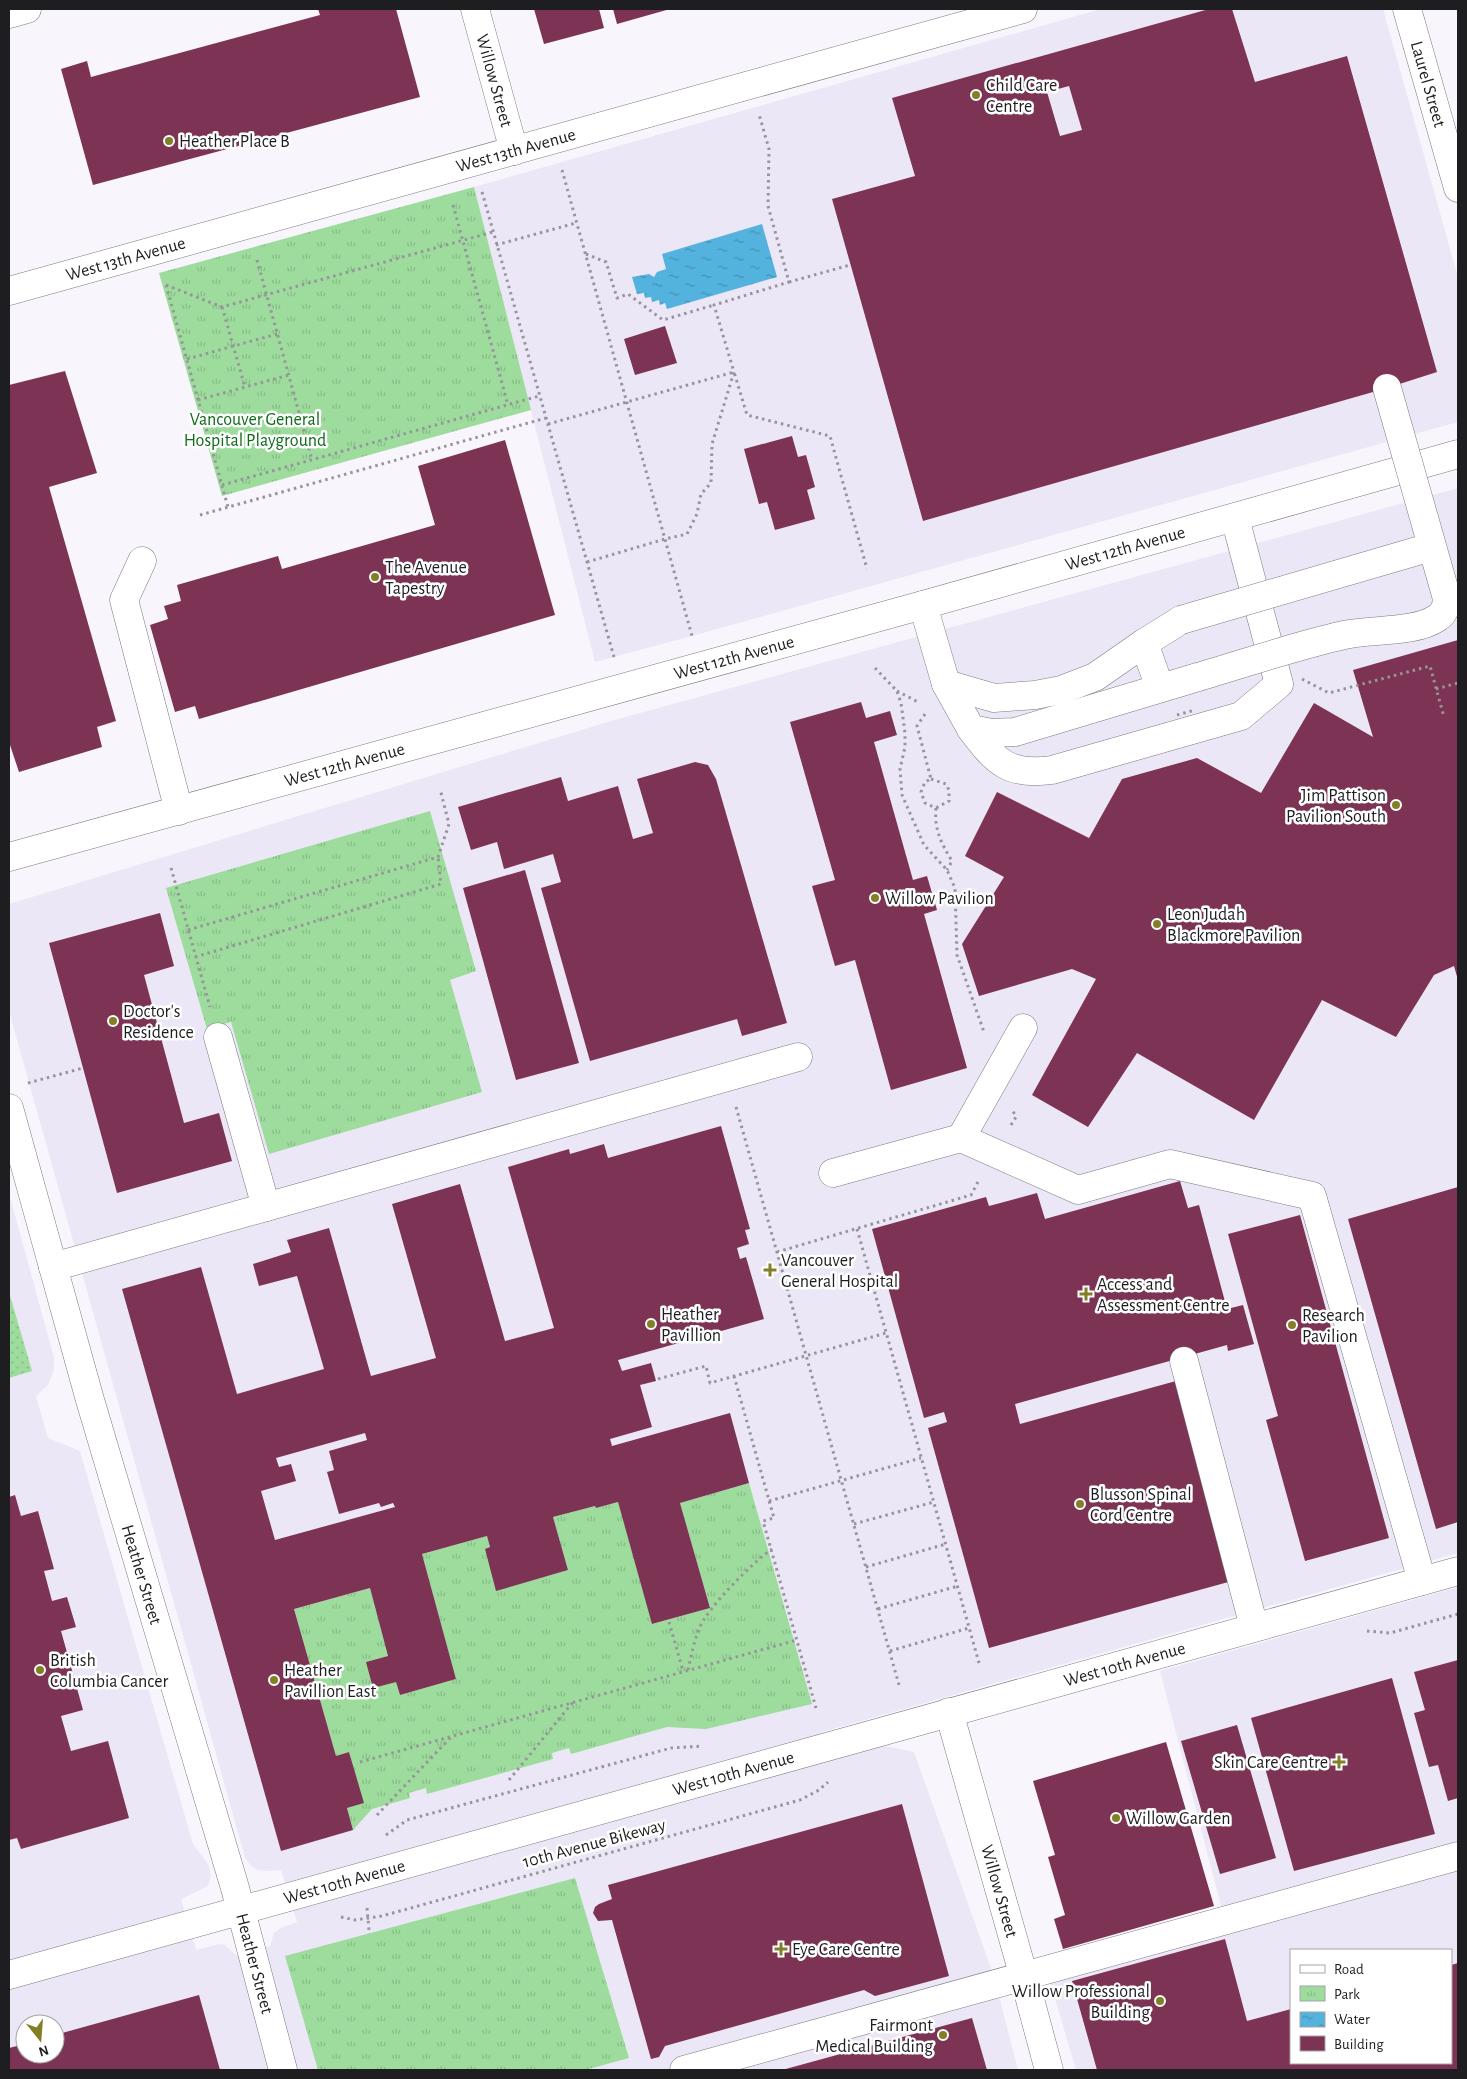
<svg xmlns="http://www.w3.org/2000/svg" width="1467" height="2079" font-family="'Alegreya Sans',sans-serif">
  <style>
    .built { fill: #ece7f6; fill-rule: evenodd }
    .grass { fill: url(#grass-dots) }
    .park { fill: url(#park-tufts) }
    .water { fill: url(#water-ripples) }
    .building { fill: #7d3353; fill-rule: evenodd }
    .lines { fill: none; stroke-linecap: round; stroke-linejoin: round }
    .minor-casing { stroke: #7d7b81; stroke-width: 29 }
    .path { stroke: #96959a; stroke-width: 3; stroke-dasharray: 2.5 4; stroke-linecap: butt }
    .minor { stroke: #fff; stroke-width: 28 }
    .minor-bridge-casing { stroke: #7d7b81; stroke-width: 29; stroke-linecap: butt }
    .path-bridge { stroke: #96959a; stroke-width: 3; stroke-dasharray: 2.5 4; stroke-linecap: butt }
    .minor-bridge { stroke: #fff; stroke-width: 28 }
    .poi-dot { fill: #827f27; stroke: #fff; stroke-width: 2 }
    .labels { text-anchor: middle; stroke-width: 5; stroke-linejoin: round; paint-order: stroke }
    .street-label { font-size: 18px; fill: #1e1e20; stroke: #fff }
    .poi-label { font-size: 18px; fill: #1e1e20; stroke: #fff; text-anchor: start }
    .park-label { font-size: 18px; fill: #106a1a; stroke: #fff }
  </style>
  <defs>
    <pattern id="grass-dots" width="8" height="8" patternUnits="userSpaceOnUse" patternTransform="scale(1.25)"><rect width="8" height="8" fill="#9ddc9c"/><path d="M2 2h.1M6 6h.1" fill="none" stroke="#87bc86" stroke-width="1.8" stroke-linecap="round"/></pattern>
    <pattern id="park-tufts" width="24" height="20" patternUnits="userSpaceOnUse" patternTransform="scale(1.25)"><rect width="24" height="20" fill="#9ddc9c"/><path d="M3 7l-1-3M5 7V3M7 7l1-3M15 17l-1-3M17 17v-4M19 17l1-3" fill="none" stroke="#87bc86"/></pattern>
    <pattern id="water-ripples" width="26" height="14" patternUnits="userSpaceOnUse" patternTransform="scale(1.25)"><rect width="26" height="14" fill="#54b2de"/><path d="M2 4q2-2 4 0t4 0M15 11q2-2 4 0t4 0" fill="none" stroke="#4590b4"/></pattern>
  </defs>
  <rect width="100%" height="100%" fill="#f8f5fd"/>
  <path class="built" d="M1101,9H1383L1458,277V422L692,636L595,662L474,187Z
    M1458,488V1553L822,1732L914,1752L997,1985L684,2070H9V1193L54,1358V1370L51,1377L48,1385L36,1396L48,1438L80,1451L193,1844L208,1864L211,1876L208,1886L181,1899L196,1950L219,1944L225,1945L237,1956L270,1946L274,1933L280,1928L297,1922L281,1870L267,1871L258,1870L251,1866L245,1858L9,1011V904L611,721ZM25,2024H55V2054H25Z
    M1458,1587V1856L1225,1921L1160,1671Z
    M1458,1860V2070H1076L1049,1978ZM1291,1950H1451V2063H1291Z
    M998,1992L1018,2070H717Z"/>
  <path class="grass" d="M9,1292L32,1371L9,1378Z"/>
  <path class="park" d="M474,187L531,410L222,496L159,273Z
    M430,811L476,971L450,980L482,1092L269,1154L231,1022L207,1029L166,888Z
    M749,1483L812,1704L706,1729L667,1727L571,1754L569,1748L552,1753L553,1759L427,1794L426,1788L409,1793L410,1798L372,1809L353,1830L347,1808L363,1803L349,1752L336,1756L294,1609L370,1588L388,1656L366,1662L396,1682L400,1695L456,1679L422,1554L487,1536L490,1547L485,1549L497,1590L568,1570L553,1517L595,1506L596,1508L618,1502L653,1624L710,1608L680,1503Z
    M575,1878L629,2058L585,2070H318L285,1956Z"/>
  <path class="water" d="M762,224L777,277L667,309L665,303L660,305L659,300L652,302L651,297L645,298L644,293L637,294L632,277L649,274L654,277L657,272L666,269L662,254Z"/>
  <path class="building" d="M318,9H396L420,97L93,185L61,69L87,61L91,77L320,15Z
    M534,9H599L604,28L544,44Z
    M613,9H670L617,24Z
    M1209,9H1232L1255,82L1347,56L1437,372L1387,388L923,521L832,199L915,176L892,98ZM1069,86L1082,130L1060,136L1047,92Z
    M665,326L677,363L635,375L624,339Z
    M65,371L97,473L49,487L116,721L97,727L102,747L19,772L9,742V385Z
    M792,436L798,457L806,455L815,487L807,490L815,519L775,530L767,502L759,504L744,449Z
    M505,440L555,615L199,719L195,706L175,712L150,625L168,619L164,606L181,601L177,585L278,556L282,569L435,525L418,466Z
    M1458,640V980L1454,966L1434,975L1396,1037L1322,1000L1254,1120L1137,1053L1088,1127L1032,1095L1096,979L1072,969L979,996L962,944L1004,877L965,856L997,792L1089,838L1122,779L1197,758L1261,793L1314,703L1373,737L1353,670Z
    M861,702L866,718L890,711L897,735L874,742L913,880L927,876L937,910L924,914L967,1068L891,1090L855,960L835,966L812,886L835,880L790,722Z
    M695,762L708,765L716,779L787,1023L742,1036L737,1019L590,1061L541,888L561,882L553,854L504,869L497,842L471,850L458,807L561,777L568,801L618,786L633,839L653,833L637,779Z
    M525,870L579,1063L516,1080L463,888Z
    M160,913L174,966L144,975L184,1123L219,1113L232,1161L117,1193L49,943Z
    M721,1126L750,1229L745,1230L749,1244L737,1248L740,1259L746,1257L764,1319L618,1360L622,1371L651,1363L656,1381L640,1385L652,1427L610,1439L612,1446L730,1413L749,1483L680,1503L710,1608L652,1624L618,1502L596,1508L595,1506L553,1517L568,1570L496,1591L485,1549L490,1547L487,1536L422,1554L456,1679L400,1695L396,1682L373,1688L366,1662L388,1656L370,1588L294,1609L336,1756L349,1752L364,1803L347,1808L353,1830L281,1851L122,1289L201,1267L237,1394L324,1369L297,1276L259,1286L253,1264L291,1252L287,1240L329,1228L371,1376L436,1358L392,1204L460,1184L505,1341L554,1328L508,1167L569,1149L570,1154L604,1144L608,1158ZM365,1433L367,1440L329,1451L334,1470L327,1472L339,1514L379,1503L381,1507L393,1503L395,1507L275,1540L261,1491L296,1481L291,1464L279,1467L276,1458Z
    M1180,1181L1188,1208L1199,1205L1227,1309L1243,1305L1254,1344L1228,1351L1227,1345L1015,1404L1020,1424L1176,1381L1232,1581L989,1648L928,1428L947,1422L944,1412L924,1418L872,1229L986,1197L989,1206L1037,1193L1045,1219Z
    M1458,1187V1522L1436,1529L1348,1219Z
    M1300,1215L1389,1538L1305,1561L1266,1420L1278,1416L1228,1234Z
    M15,1495L21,1516L38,1511L54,1569L44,1571L52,1601L67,1597L76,1627L61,1631L83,1710L61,1716L71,1751L108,1741L129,1818L21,1849L17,1838L9,1840V1497Z
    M1458,1660V1798L1448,1801L1438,1765L1429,1767L1414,1713L1425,1710L1414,1672Z
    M1392,1678L1435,1834L1294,1871L1251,1718Z
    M1237,1725L1276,1858L1220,1874L1181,1741Z
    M1166,1742L1214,1906L1063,1949L1054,1919L1065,1915L1048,1857L1055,1855L1033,1781Z
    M902,1804L949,1976L875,1996L864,1990L665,2046L659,2057L651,2059L612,1920L598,1921L593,1913L595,1907L599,1904L612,1899L608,1885Z
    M1225,1939L1247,2021L1291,2009V2063H1451V1965L1458,1963V2070H1097L1072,1981Z
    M199,1995L220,2070H9V2048L25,2044V2054H55V2035Z
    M972,2018L987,2070H782Z"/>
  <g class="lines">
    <g class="minor-casing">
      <g id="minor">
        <path id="s1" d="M475,9L514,151"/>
        <path id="s2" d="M1407,9L1458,188"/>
        <path d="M9,14L27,9"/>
        <path id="s3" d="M9,291L1023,9"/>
        <path d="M142,561L124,600L179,811"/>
        <path d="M923,605L946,684L971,729L992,733L1015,732L1198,677"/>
        <path d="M1144,643L1160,688"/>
        <path d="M946,684L994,698L1035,695L1061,690L1095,677L1144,643L1181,620"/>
        <path d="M971,729C996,762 1008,776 1052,770L1241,716L1279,684L1235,518"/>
        <path id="s4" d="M9,857L923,605L1458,454"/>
        <path d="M218,1037L266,1207"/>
        <path id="s5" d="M9,1108L90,1400L235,1888L283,2070"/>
        <path d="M961,1138L1023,1028"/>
        <path d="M833,1173L961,1138L1078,1190L1170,1164L1312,1196L1422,1581"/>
        <path d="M53,1267L798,1057"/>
        <path d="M1184,1361L1254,1627"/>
        <path id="s6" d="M949,1712L1024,1977L1049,2070"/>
        <path id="s7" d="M9,1975L1458,1571"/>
        <path d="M684,2070L1458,1856"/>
      </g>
    </g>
    <path class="path" d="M562,170L692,636
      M482,192L614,657
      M453,205L508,405
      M496,245L576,223
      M586,254L606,262L617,298L628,294L663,320L714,305
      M257,260L312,460
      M789,282L850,265
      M166,285L222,307L493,232
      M166,285L228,507
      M222,307L245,387
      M187,359L277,334
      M198,400L289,375
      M548,424L734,372L747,415L830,436L867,569
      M222,485L539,396
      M200,515L546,418
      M587,562L665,539L687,534L697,514L701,494L711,483L712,444L734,372L714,305L789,282L768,206L769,149L759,114
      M875,668L897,691L901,703L905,733V747L900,769L902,795L924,845L947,870L955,888L957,955L984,1032
      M1436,689L1458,683
      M897,691L918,702
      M925,714L917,726L931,779L925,782L921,792L925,803L936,808C934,829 941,843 952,861L947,870
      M931,779L946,784L949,790V801L936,808
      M171,868L210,1007
      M188,930L438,857L449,824L440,789
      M195,957L441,884L438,857
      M28,1083L83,1068
      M736,1107L899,1685
      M1011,1125L1016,1117L1013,1111
      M857,1229L979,1663
      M777,1252L971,1195L979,1180
      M734,1376L774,1518L763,1521L816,1708
      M658,1379L706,1366L710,1383L886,1333
      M769,1501L921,1458
      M854,1524L934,1502
      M866,1567L946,1544
      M878,1609L958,1586
      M669,1622L683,1671
      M1367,1631L1390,1633L1458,1614
      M890,1651L969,1628
      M688,1670C691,1656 694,1642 699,1629C707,1608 753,1562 772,1549
      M360,1762L797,1640
      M509,1780L573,1702
      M377,1815L452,1736
      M386,1835L407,1820L671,1748L703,1746
      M367,1908L369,1930
      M341,1917L355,1920L382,1916L800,1800L819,1790L828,1782"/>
    <use href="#minor" class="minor"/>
    <g class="minor-bridge-casing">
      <path id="minor-bridge" d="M1181,620L1431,547
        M1198,677C1246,663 1295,646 1344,635C1371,629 1415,633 1437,618C1445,613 1448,604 1446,595L1387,388"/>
    </g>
    <path class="path-bridge" d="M1302,679L1329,693L1430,666L1444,717
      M1177,715L1195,710"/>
    <use href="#minor-bridge" class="minor-bridge"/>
  </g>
  <g class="poi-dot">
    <circle cx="976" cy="95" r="5"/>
    <circle cx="169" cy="141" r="5"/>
    <circle cx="375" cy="577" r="5"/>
    <circle cx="1396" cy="805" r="5"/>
    <circle cx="875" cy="898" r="5"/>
    <circle cx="1157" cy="924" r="5"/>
    <circle cx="113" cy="1021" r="5"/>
    <path d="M767.5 1262.5h5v5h5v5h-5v5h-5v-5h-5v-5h5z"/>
    <path d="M1083.5 1286.5h5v5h5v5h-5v5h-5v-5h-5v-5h5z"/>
    <circle cx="651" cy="1324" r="5"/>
    <circle cx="1292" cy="1325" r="5"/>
    <circle cx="1080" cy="1504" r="5"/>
    <circle cx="40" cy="1670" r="5"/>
    <circle cx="274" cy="1680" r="5"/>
    <path d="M1336.5 1754.5h5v5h5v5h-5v5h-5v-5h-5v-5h5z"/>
    <circle cx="1116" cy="1818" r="5"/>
    <path d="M778.5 1941.5h5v5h5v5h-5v5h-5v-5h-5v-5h5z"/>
    <circle cx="1160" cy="2001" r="5"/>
    <circle cx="943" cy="2035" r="5"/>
  </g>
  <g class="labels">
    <g class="street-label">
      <text dy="6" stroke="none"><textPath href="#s1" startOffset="74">Willow Street</textPath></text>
      <text dy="6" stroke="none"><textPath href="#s2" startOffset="78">Laurel Street</textPath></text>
      <text dy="6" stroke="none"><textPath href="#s3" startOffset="526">West 13th Avenue</textPath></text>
      <text dy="6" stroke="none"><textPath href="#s3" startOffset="121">West 13th Avenue</textPath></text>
      <text dy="6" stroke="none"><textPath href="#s4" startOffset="1158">West 12th Avenue</textPath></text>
      <text dy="6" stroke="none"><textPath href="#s4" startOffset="752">West 12th Avenue</textPath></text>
      <text dy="6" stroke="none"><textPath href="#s4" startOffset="348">West 12th Avenue</textPath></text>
      <text dy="6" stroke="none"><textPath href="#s5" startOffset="485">Heather Street</textPath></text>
      <text dy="6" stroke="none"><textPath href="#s7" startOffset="1158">West 10th Avenue</textPath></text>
      <text dy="6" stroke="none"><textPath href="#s7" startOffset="752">West 10th Avenue</textPath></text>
      <text transform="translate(594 1843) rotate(-15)" y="6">10th Avenue Bikeway</text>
      <text dy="6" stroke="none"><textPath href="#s7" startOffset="348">West 10th Avenue</textPath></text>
      <text dy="6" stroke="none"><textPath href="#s6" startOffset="186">Willow Street</textPath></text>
      <text dy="6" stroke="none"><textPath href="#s5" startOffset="890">Heather Street</textPath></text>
    </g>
    <g class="poi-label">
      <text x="986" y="91">Child Care<tspan x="986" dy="21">Centre</tspan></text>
      <text x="179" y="147">Heather Place B</text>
      <text x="385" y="573">The Avenue<tspan x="385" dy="21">Tapestry</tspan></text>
      <text x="1386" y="801" text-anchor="end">Jim Pattison<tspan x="1386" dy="21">Pavilion South</tspan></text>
      <text x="885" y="904">Willow Pavilion</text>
      <text x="1167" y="920">Leon Judah<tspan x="1167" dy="21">Blackmore Pavilion</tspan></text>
      <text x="123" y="1017">Doctor's<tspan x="123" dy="21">Residence</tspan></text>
      <text x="781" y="1266">Vancouver<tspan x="781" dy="21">General Hospital</tspan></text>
      <text x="1097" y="1290">Access and<tspan x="1097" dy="21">Assessment Centre</tspan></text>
      <text x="661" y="1320">Heather<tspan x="661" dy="21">Pavillion</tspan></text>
      <text x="1302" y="1321">Research<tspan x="1302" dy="21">Pavilion</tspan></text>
      <text x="1090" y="1500">Blusson Spinal<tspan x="1090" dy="21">Cord Centre</tspan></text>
      <text x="50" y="1666">British<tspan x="50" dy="21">Columbia Cancer</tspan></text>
      <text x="284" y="1676">Heather<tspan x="284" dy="21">Pavillion East</tspan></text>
      <text x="1328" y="1768" text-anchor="end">Skin Care Centre</text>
      <text x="1126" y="1824">Willow Garden</text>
      <text x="792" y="1955">Eye Care Centre</text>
      <text x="1150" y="1997" text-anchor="end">Willow Professional<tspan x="1150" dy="21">Building</tspan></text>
      <text x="933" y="2031" text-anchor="end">Fairmont<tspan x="933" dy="21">Medical Building</tspan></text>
    </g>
    <g class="park-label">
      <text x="255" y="425">Vancouver General<tspan x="255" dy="21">Hospital Playground</tspan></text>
    </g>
  </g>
  <rect width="1467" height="2079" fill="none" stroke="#1e1e20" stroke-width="20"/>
  <rect x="1290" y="1949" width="162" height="115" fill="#ffffff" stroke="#a5a5a6"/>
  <rect x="1300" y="1965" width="25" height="8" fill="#ffffff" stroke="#a5a5a6"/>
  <text x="1334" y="1974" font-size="15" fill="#1e1e20">Road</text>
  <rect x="1300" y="1986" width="25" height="15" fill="url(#park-tufts)" stroke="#a5a5a6"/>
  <text x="1334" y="1999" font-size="15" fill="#1e1e20">Park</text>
  <rect x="1300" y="2012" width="25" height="15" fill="url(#water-ripples)" stroke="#a5a5a6"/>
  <text x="1334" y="2024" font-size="15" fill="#1e1e20">Water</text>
  <rect x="1300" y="2036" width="25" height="15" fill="#7d3353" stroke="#a5a5a6"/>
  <text x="1334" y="2049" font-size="15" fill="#1e1e20">Building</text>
  <g transform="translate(40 2039) rotate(163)"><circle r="24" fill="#ffffff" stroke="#a5a5a6"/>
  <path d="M0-4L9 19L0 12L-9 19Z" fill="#827f27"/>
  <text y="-8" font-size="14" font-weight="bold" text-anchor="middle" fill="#1e1e20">N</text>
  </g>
</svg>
